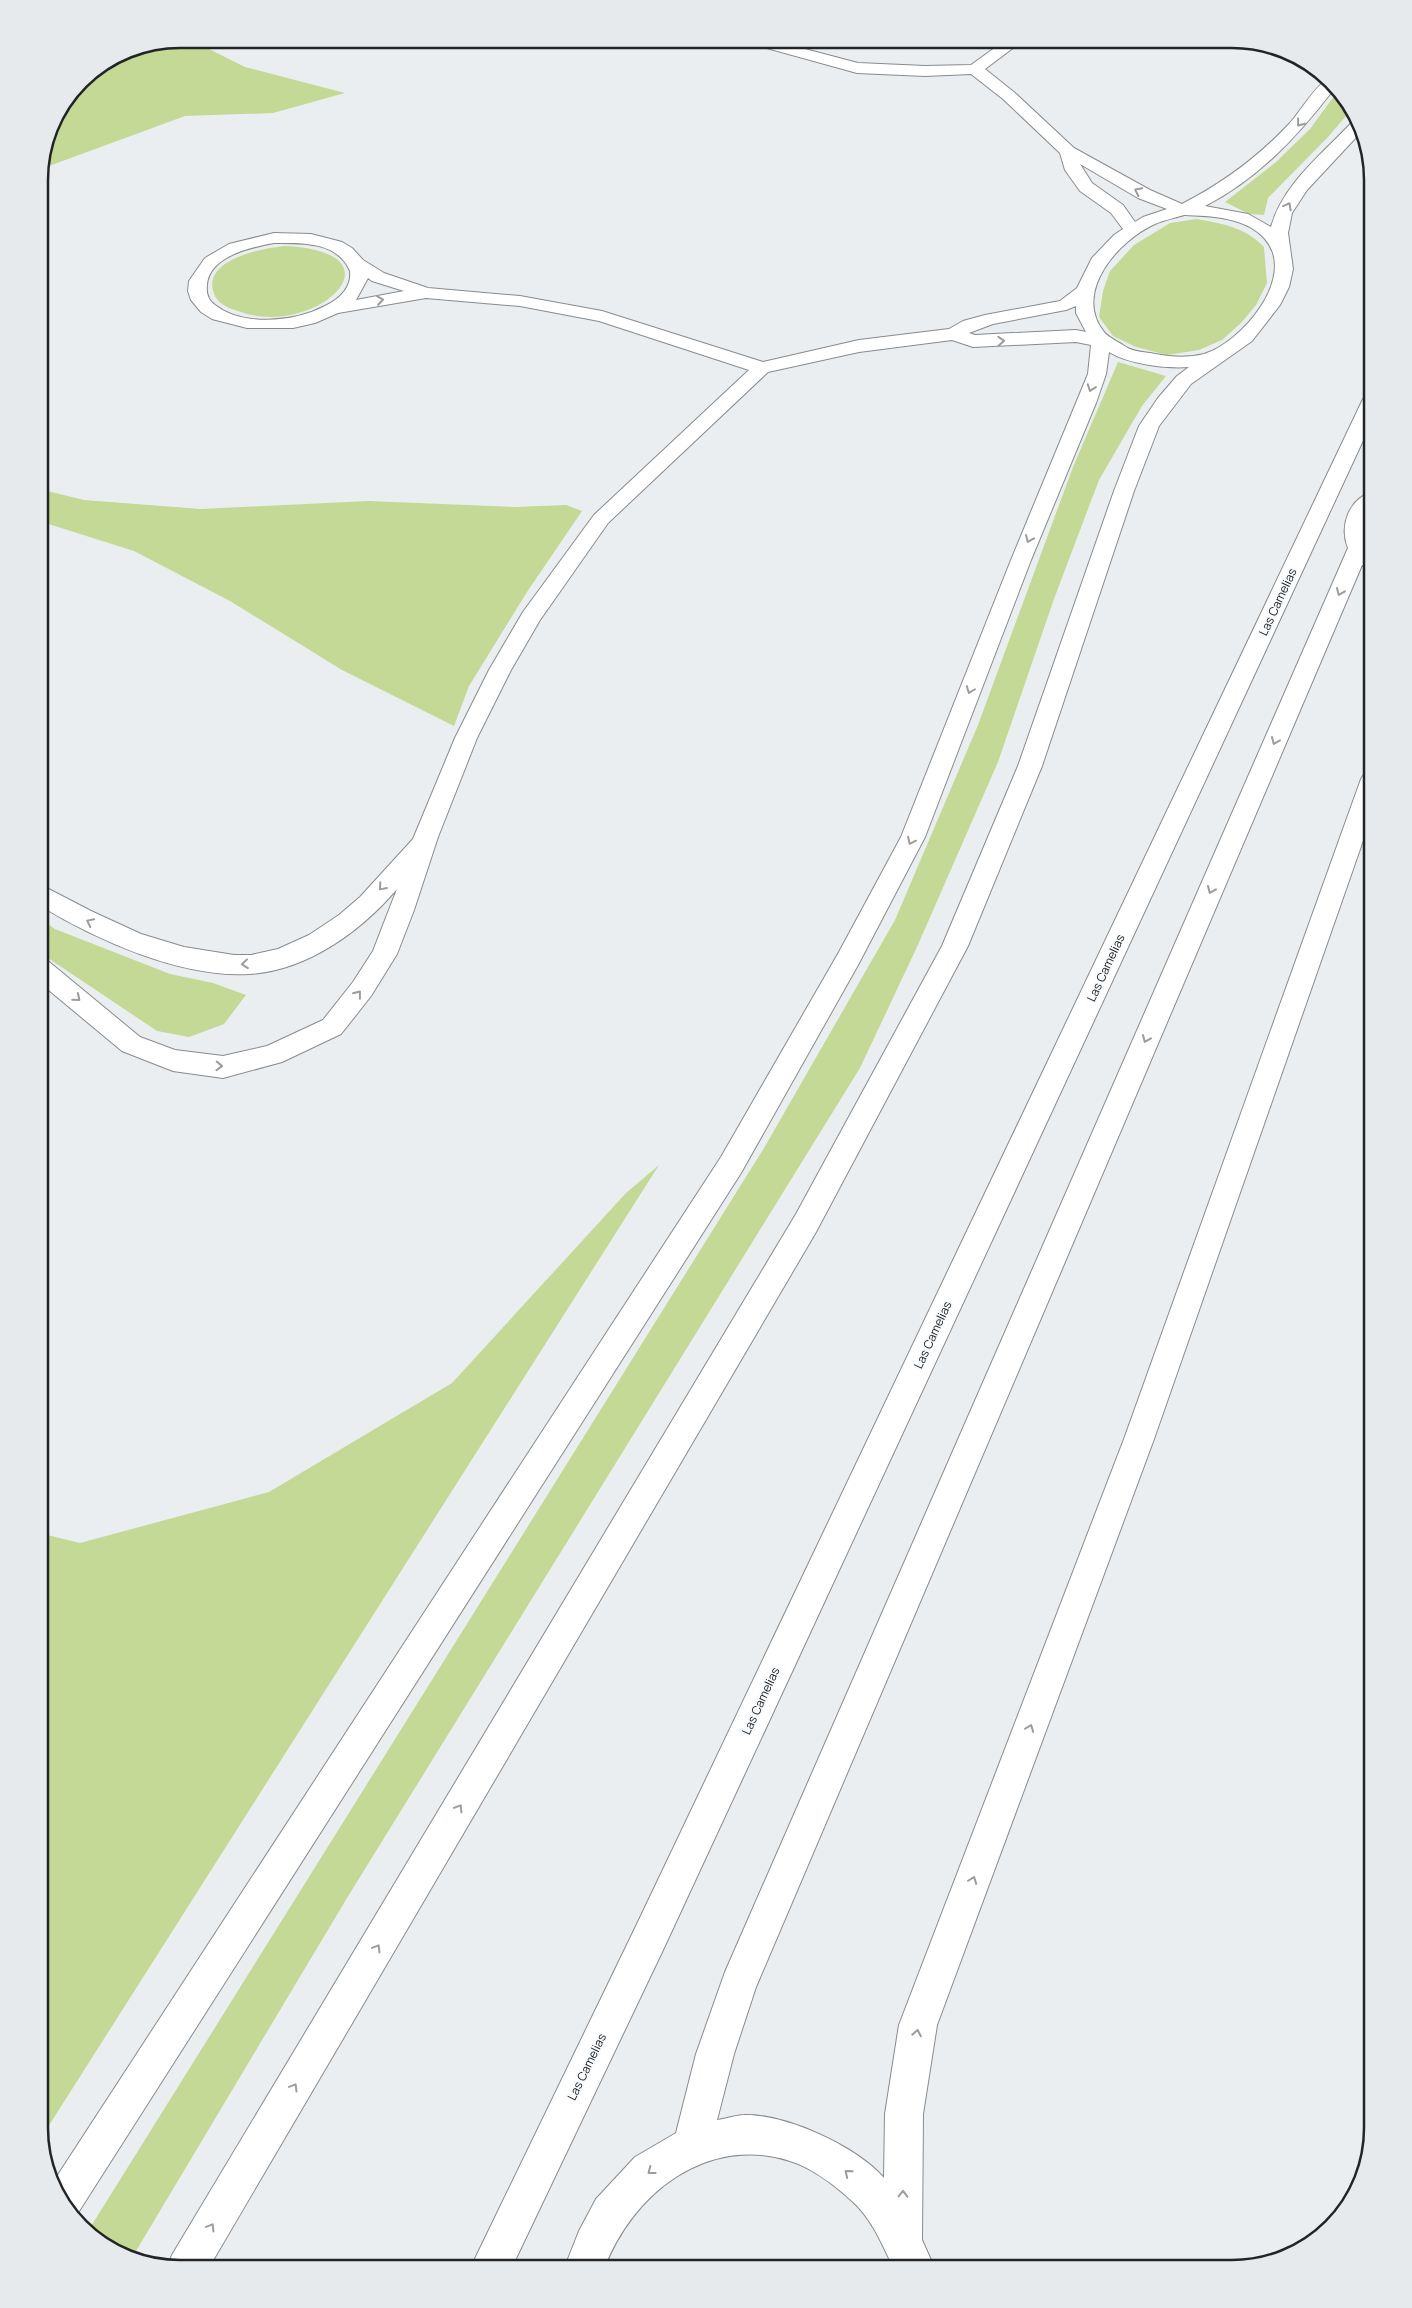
<svg xmlns="http://www.w3.org/2000/svg" width="1412" height="2308" font-family="Manrope,sans-serif">
  <style>
    .green { fill: #c3d995 }
    .lines { fill: none; stroke-linecap: round; stroke-linejoin: round }
    .minor-casing { stroke: #888b8e; stroke-width: 2 }
    .path { stroke: #7f8183; stroke-width: 2; stroke-dasharray: 1 2.5; stroke-linecap: butt }
    .minor { fill: #fff; fill-rule: evenodd }
    .oneway { stroke: #9c9c9d }
    .labels { text-anchor: middle; stroke-width: 4; stroke-linejoin: round; paint-order: stroke }
    .street-label { font-size: 12px; fill: #232425; stroke: #f8fbfe }
    .rim { fill: none; stroke: #232425; stroke-width: 2.5 }
  </style>
  <rect width="100%" height="100%" fill="#ebeef1"/>
  <path class="green" d="M179,39H189L245,67L345,93L273,113L185,116L49,166L39,172L50,125L80,80L126,49Z
    M1337,92L1352,109L1328,137L1268,198L1264,215L1249,214L1225,202L1276,162L1310,129Z
    M1197,219C1224,224 1245,227 1264,247L1267,283L1256,305L1241,323L1222,340L1199,350L1167,355L1136,347L1113,336L1099,317L1103,291L1110,271L1134,245L1170,223Z
    M286,246C409,253 313,340 238,311C228,308 218,304 214,294C201,259 263,248 286,246Z
    M1118,362L1166,376L1142,406L1099,480L1054,599L998,762L917,947L860,1068L347,1898L133,2256L101,2246L88,2231L764,1148L895,920L978,725L1073,467Z
    M39,489L84,500L201,509L368,501L515,507L566,505L582,511L527,592L469,686L454,726L342,670L230,601L134,551L39,521Z
    M39,918L55,929L170,974L213,983L246,995L224,1024L189,1037L157,1031L39,952Z
    M659,1165L41,2138L39,2129V1533L80,1543L269,1492L452,1383L626,1193Z"/>
  <g class="lines">
    <g class="minor-casing">
      <path id="minor" d="M742,39H767L858,63L925,66L971,65L1007,39H1025L985,69L1015,93L1074,148L1150,190L1182,204C1223,183 1258,157 1289,124C1300,112 1314,88 1326,80L1334,89C1298,136 1258,179 1205,206L1248,214L1271,227C1283,183 1325,152 1354,120L1359,118L1362,131L1307,190L1292,213L1288,233L1293,269L1289,287L1280,305L1252,341L1191,384L1159,426L1134,491L1042,766L968,946L816,1232L208,2269H170L167,2268L172,2255L796,1214L942,946L1018,766L1114,491L1139,426L1158,398L1177,376L1189,367C1167,369 1128,364 1109,352L1106,374L1096,403L1031,560L925,837L858,965L741,1173L76,2216L53,2191L52,2184L721,1157L839,952L901,837L1011,560L1076,403L1088,374L1091,345L1076,342L973,347L952,340L859,352L768,372L608,523L540,620L511,670L477,738L438,837L414,910L397,954L371,996L341,1034L282,1062L223,1078L173,1071L122,1051L39,982V958L48,961L140,1037L175,1050L223,1056L267,1046L323,1020L353,982L373,951L397,889C361,931 307,971 249,974C181,978 96,940 39,905V884L91,911L141,934L184,947L234,955H251L278,949L309,935L339,915L360,897L413,839L455,738L489,670L523,612L594,515L749,370L599,321L520,306L426,298L338,313L315,323L293,328H247L212,319L201,312L191,300L188,291L189,281L205,258L229,244L274,233L311,234L342,242L352,248L363,260L384,273L428,288L520,296L602,311L763,362L859,340L949,329L963,321L985,315L1060,301L1077,288L1092,258L1114,235L1123,229L1111,213L1080,191L1065,170L1060,153L1003,99L971,74L925,76L857,73L745,42ZM1080,164L1138,198L1167,209L1143,217L1135,222L1123,205L1092,183ZM1184,215C1211,216 1246,217 1265,239C1298,277 1241,343 1204,354C1188,358 1171,357 1155,354C1146,352 1134,352 1126,347C1119,342 1109,338 1104,332C1072,292 1119,240 1155,224C1164,220 1175,218 1184,215ZM274,243C302,243 337,241 350,271C352,288 339,299 325,306C295,322 243,327 215,305C208,300 206,293 207,285C209,256 252,247 274,243ZM368,278L372,281L404,291L356,300ZM1076,306V313L1086,332L1076,330L975,335L969,333L993,324L1066,310Z
        M1373,393V419L663,1950L511,2269H470L637,1924L1363,399L1366,395Z
        M1373,492V508L1368,515L1364,531L1365,539L1373,552V571L1362,565L756,1987L734,2054L717,2120C726,2119 736,2115 744,2115C786,2114 856,2146 884,2178L885,2114L899,2025L1124,1439L1361,779L1365,773L1373,771V812L1154,1439L937,2025L923,2114L922,2240L935,2269H894C883,2246 872,2219 853,2202C836,2186 812,2168 790,2161C707,2134 632,2194 604,2269H564L579,2231L596,2199L635,2157L676,2133L696,2054L725,1972L1348,548C1339,526 1349,498 1373,492Z"/>
    </g>
    <path class="path" d="M59,111L73,98L77,84"/>
    <use href="#minor" class="minor"/>
  </g>
  <defs><path id="oneway-chevron" d="M-2-3.5L2.5 0L-2 3.5" fill="none" stroke-width="1.6" stroke-linecap="round" stroke-linejoin="round" transform="scale(1.25)"/></defs>
  <g class="oneway">
    <use href="#oneway-chevron" transform="translate(1300 123) rotate(129)"/>
    <use href="#oneway-chevron" transform="translate(1138 191) rotate(-153)"/>
    <use href="#oneway-chevron" transform="translate(1288 206) rotate(-61)"/>
    <use href="#oneway-chevron" transform="translate(380 300) rotate(-8)"/>
    <use href="#oneway-chevron" transform="translate(1001 341) rotate(-3)"/>
    <use href="#oneway-chevron" transform="translate(1091 388) rotate(110)"/>
    <use href="#oneway-chevron" transform="translate(1029 539) rotate(113)"/>
    <use href="#oneway-chevron" transform="translate(1340 592) rotate(113)"/>
    <use href="#oneway-chevron" transform="translate(970 690) rotate(111)"/>
    <use href="#oneway-chevron" transform="translate(1275 741) rotate(113)"/>
    <use href="#oneway-chevron" transform="translate(911 841) rotate(116)"/>
    <use href="#oneway-chevron" transform="translate(382 887) rotate(131)"/>
    <use href="#oneway-chevron" transform="translate(1211 890) rotate(113)"/>
    <use href="#oneway-chevron" transform="translate(90 922) rotate(-154)"/>
    <use href="#oneway-chevron" transform="translate(245 964) rotate(174)"/>
    <use href="#oneway-chevron" transform="translate(358 994) rotate(-52)"/>
    <use href="#oneway-chevron" transform="translate(77 998) rotate(40)"/>
    <use href="#oneway-chevron" transform="translate(1146 1039) rotate(113)"/>
    <use href="#oneway-chevron" transform="translate(219 1066) rotate(2)"/>
    <use href="#oneway-chevron" transform="translate(1030 1728) rotate(-69)"/>
    <use href="#oneway-chevron" transform="translate(459 1808) rotate(-59)"/>
    <use href="#oneway-chevron" transform="translate(973 1880) rotate(-69)"/>
    <use href="#oneway-chevron" transform="translate(377 1948) rotate(-59)"/>
    <use href="#oneway-chevron" transform="translate(917 2033) rotate(-80)"/>
    <use href="#oneway-chevron" transform="translate(294 2087) rotate(-59)"/>
    <use href="#oneway-chevron" transform="translate(651 2171) rotate(143)"/>
    <use href="#oneway-chevron" transform="translate(848 2173) rotate(-141)"/>
    <use href="#oneway-chevron" transform="translate(903 2194) rotate(-89)"/>
    <use href="#oneway-chevron" transform="translate(211 2227) rotate(-59)"/>
  </g>
  <g class="labels">
    <g class="street-label">
      <text transform="translate(1278 602) rotate(-65)" y="4">Las Camelias</text>
      <text transform="translate(1106 968) rotate(-65)" y="4">Las Camelias</text>
      <text transform="translate(933 1335) rotate(-65)" y="4">Las Camelias</text>
      <text transform="translate(761 1701) rotate(-65)" y="4">Las Camelias</text>
      <text transform="translate(587 2067) rotate(-64)" y="4">Las Camelias</text>
    </g>
  </g>
  <path d="M0 0H1412V2308H0ZM180 48H1232A132 132 0 0 1 1364 180V2128A132 132 0 0 1 1232 2260H180A132 132 0 0 1 48 2128V180A132 132 0 0 1 180 48Z" fill="#e7eaed" fill-rule="evenodd"/>
  <path class="rim" d="M180 48H1232A132 132 0 0 1 1364 180V2128A132 132 0 0 1 1232 2260H180A132 132 0 0 1 48 2128V180A132 132 0 0 1 180 48Z"/>
</svg>
